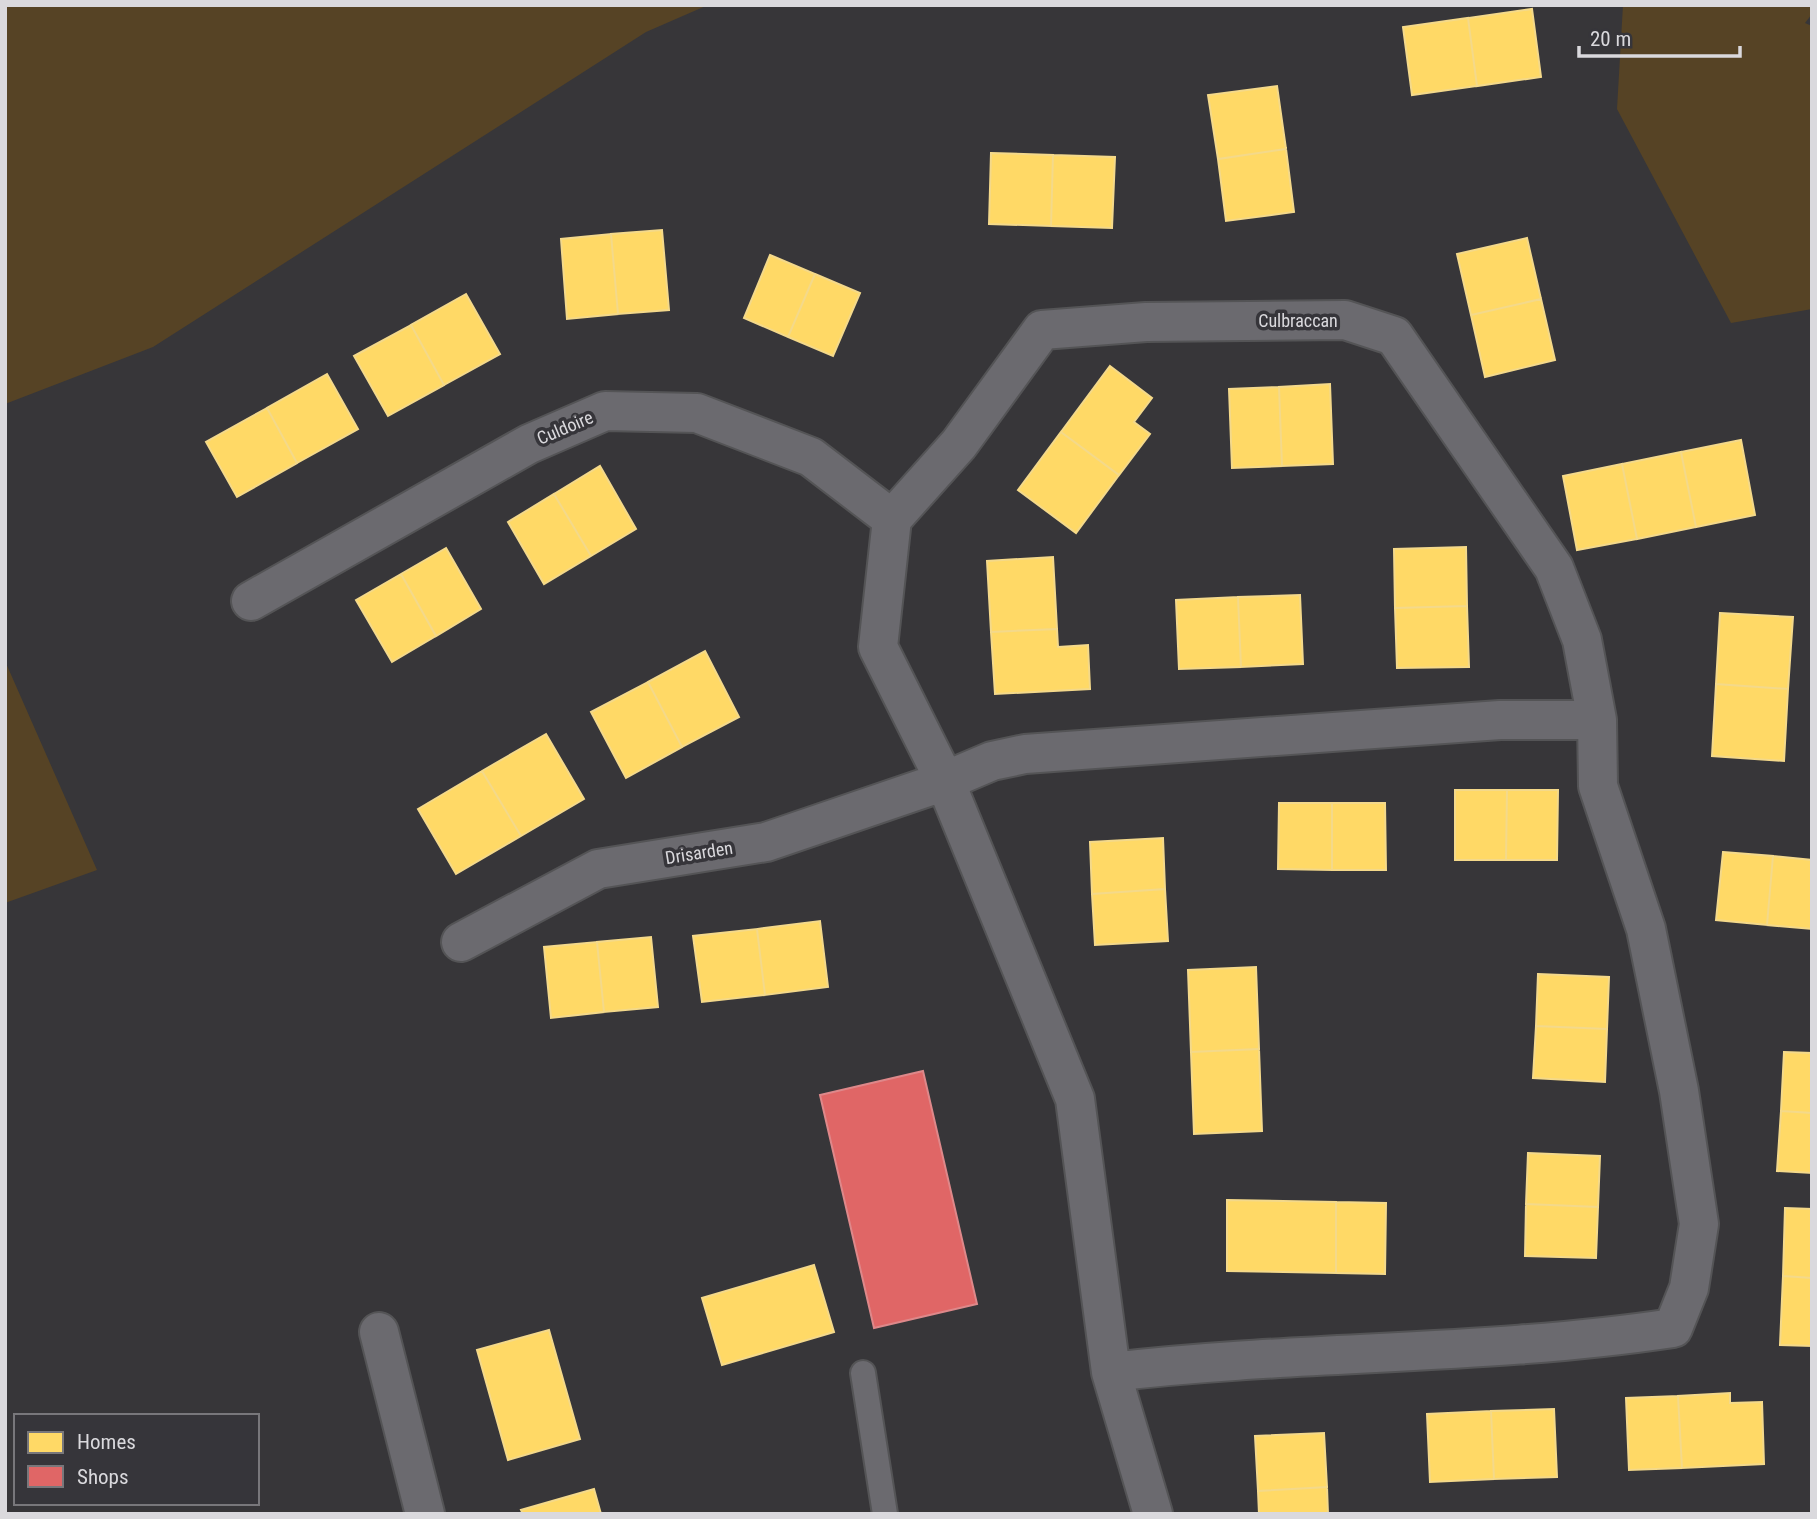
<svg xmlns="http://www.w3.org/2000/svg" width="1817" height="1519" font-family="'Roboto Condensed',sans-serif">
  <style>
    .green { fill: #564325 }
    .homes { fill: #ffd966; stroke: #f4d98a; stroke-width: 2 }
    .shops { fill: #e06666; stroke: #de888a; stroke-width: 2 }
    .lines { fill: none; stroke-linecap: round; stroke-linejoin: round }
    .service-casing { stroke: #545456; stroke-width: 28 }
    .minor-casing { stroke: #545456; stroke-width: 42 }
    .service { stroke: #6b6a6f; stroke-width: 24 }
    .minor { stroke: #6b6a6f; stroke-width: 38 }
    .labels { text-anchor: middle; stroke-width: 7; stroke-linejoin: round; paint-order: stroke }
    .street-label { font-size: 18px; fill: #dad9dd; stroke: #36353a }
  </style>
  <rect width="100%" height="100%" fill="#373639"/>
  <path class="green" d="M5,5H708L646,32L153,347L5,404Z
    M1623,5H1812V14L1805,23L1812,26V309L1731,323L1617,109Z
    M5,661L97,870L5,903Z"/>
  <path class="homes" d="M1532,9L1541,77L1477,86L1468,18Z
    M1468,18L1477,86L1412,95L1403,27Z
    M1277,86L1286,149L1218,159L1208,95Z
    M1286,149L1294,212L1226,221L1218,159Z
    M991,153L1053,155L1051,226L989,224Z
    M1053,155L1115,157L1112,228L1051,226Z
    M662,230L669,310L618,314L611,234Z
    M611,234L618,314L567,319L561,239Z
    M1527,238L1541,299L1471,315L1457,254Z
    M770,255L815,274L788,337L744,318Z
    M815,274L860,293L833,356L788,337Z
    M466,294L500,354L444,385L411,325Z
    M1541,299L1555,360L1485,377L1471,315Z
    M411,325L444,385L388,416L354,356Z
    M1110,366L1152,398L1134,422L1150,434L1119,475L1061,432Z
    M327,374L358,429L297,463L267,408Z
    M1330,384L1333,464L1282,466L1279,387Z
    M1279,387L1282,466L1232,468L1229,389Z
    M267,408L297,463L237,497L206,442Z
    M1061,432L1119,475L1076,533L1018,490Z
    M1741,440L1755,515L1696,527L1681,452Z
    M1681,452L1696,527L1637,539L1622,464Z
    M1622,464L1637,539L1577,550L1563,476Z
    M600,466L636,529L591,556L554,494Z
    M554,494L591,556L544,584L508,522Z
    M1466,547L1467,606L1395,608L1394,549Z
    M446,548L481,609L436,636L401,574Z
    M1053,557L1057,629L991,632L987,561Z
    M401,574L436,636L392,662L356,600Z
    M1300,595L1303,664L1241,667L1238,597Z
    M1238,597L1241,667L1179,669L1176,600Z
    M1467,606L1469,667L1397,668L1395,608Z
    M1720,613L1793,617L1788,689L1716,684Z
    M1057,629L1058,647L1088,645L1090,689L995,694L991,632Z
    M705,651L739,717L682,747L648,682Z
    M648,682L682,747L626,778L591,712Z
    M1716,684L1788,689L1784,761L1712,756Z
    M546,734L584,799L521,836L482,771Z
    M482,771L521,836L456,874L418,809Z
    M1455,790H1507L1506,860H1455Z
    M1507,790H1558L1557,860H1506Z
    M1279,803H1332V870L1278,869Z
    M1332,803H1385L1386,870H1332Z
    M1163,838L1165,889L1092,894L1090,842Z
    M1723,852L1773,856L1767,925L1716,920Z
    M1773,856L1812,860V929L1767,925Z
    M1165,889L1168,941L1095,945L1092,894Z
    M820,921L828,987L765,995L757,929Z
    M757,929L765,995L702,1002L693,936Z
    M651,937L658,1007L604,1012L597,942Z
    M597,942L604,1012L551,1018L544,947Z
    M1256,967L1259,1049L1191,1052L1188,970Z
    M1538,974L1609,977L1607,1029L1536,1026Z
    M1536,1026L1607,1029L1605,1082L1533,1078Z
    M1259,1049L1262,1131L1194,1134L1191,1052Z
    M1784,1052L1812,1053V1113L1781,1111Z
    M1781,1111L1812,1113V1173L1777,1171Z
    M1528,1153L1600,1156L1598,1207L1526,1204Z
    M1227,1200L1336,1202V1273L1227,1271Z
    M1336,1202L1386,1203L1385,1274L1336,1273Z
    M1526,1204L1598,1207L1596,1258L1525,1256Z
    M1785,1208L1812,1209V1278L1783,1276Z
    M814,1265L834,1332L722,1365L702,1298Z
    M1783,1276L1812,1278V1346L1780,1345Z
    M549,1330L580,1439L508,1460L477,1350Z
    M1730,1393V1403L1762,1402L1764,1464L1682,1468L1678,1396Z
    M1678,1396L1682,1468L1629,1470L1626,1398Z
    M1554,1409L1557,1477L1494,1479L1491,1411Z
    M1491,1411L1494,1479L1430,1482L1427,1414Z
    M1324,1433L1327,1487L1258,1491L1255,1436Z
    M1327,1487L1328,1514H1259L1258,1491Z
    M594,1489L601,1514H523L521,1510Z"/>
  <path class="shops" d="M923,1071L977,1304L874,1328L820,1095Z"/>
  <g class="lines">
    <g class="service-casing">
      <path id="service" d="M863,1373L885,1514"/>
    </g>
    <g class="minor-casing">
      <path id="minor" d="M892,519L959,444L1042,330L1146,322L1345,320L1394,336L1554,568L1582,640L1597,720L1598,786L1646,929L1679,1091L1699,1224L1689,1288L1673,1328C1487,1356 1298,1350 1111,1372
        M892,519L878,647L945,781L1075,1099L1111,1372L1153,1514
        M251,601L529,444L605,411L697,413L811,457L892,519
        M461,942L598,869L766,842L945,781L992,761L1025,754L1500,720H1597
        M379,1332L425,1514"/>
    </g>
    <use href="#service" class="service"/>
    <use href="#minor" class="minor"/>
  </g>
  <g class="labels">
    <g class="street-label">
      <text x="1298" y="327">Culbraccan</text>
      <text transform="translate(565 428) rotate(-23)" y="6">Culdoire</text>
      <text transform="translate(699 853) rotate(-9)" y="6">Drisarden</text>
    </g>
  </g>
  <rect width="1817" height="1519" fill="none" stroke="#dad9dd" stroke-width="14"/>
  <rect x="14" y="1414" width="245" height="91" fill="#36353a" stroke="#78777b" stroke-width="2"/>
  <rect x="28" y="1432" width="35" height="21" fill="#ffd966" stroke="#78777b" stroke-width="2"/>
  <text x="77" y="1449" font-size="21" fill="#dad9dd">Homes</text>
  <rect x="28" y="1466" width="35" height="21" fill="#e06666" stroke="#78777b" stroke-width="2"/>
  <text x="77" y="1484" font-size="21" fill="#dad9dd">Shops</text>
  <path d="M1579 46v10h161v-10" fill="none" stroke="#dad9dd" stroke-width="3.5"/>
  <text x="1590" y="46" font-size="21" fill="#dad9dd" stroke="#36353a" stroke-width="5" paint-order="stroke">20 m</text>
</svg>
